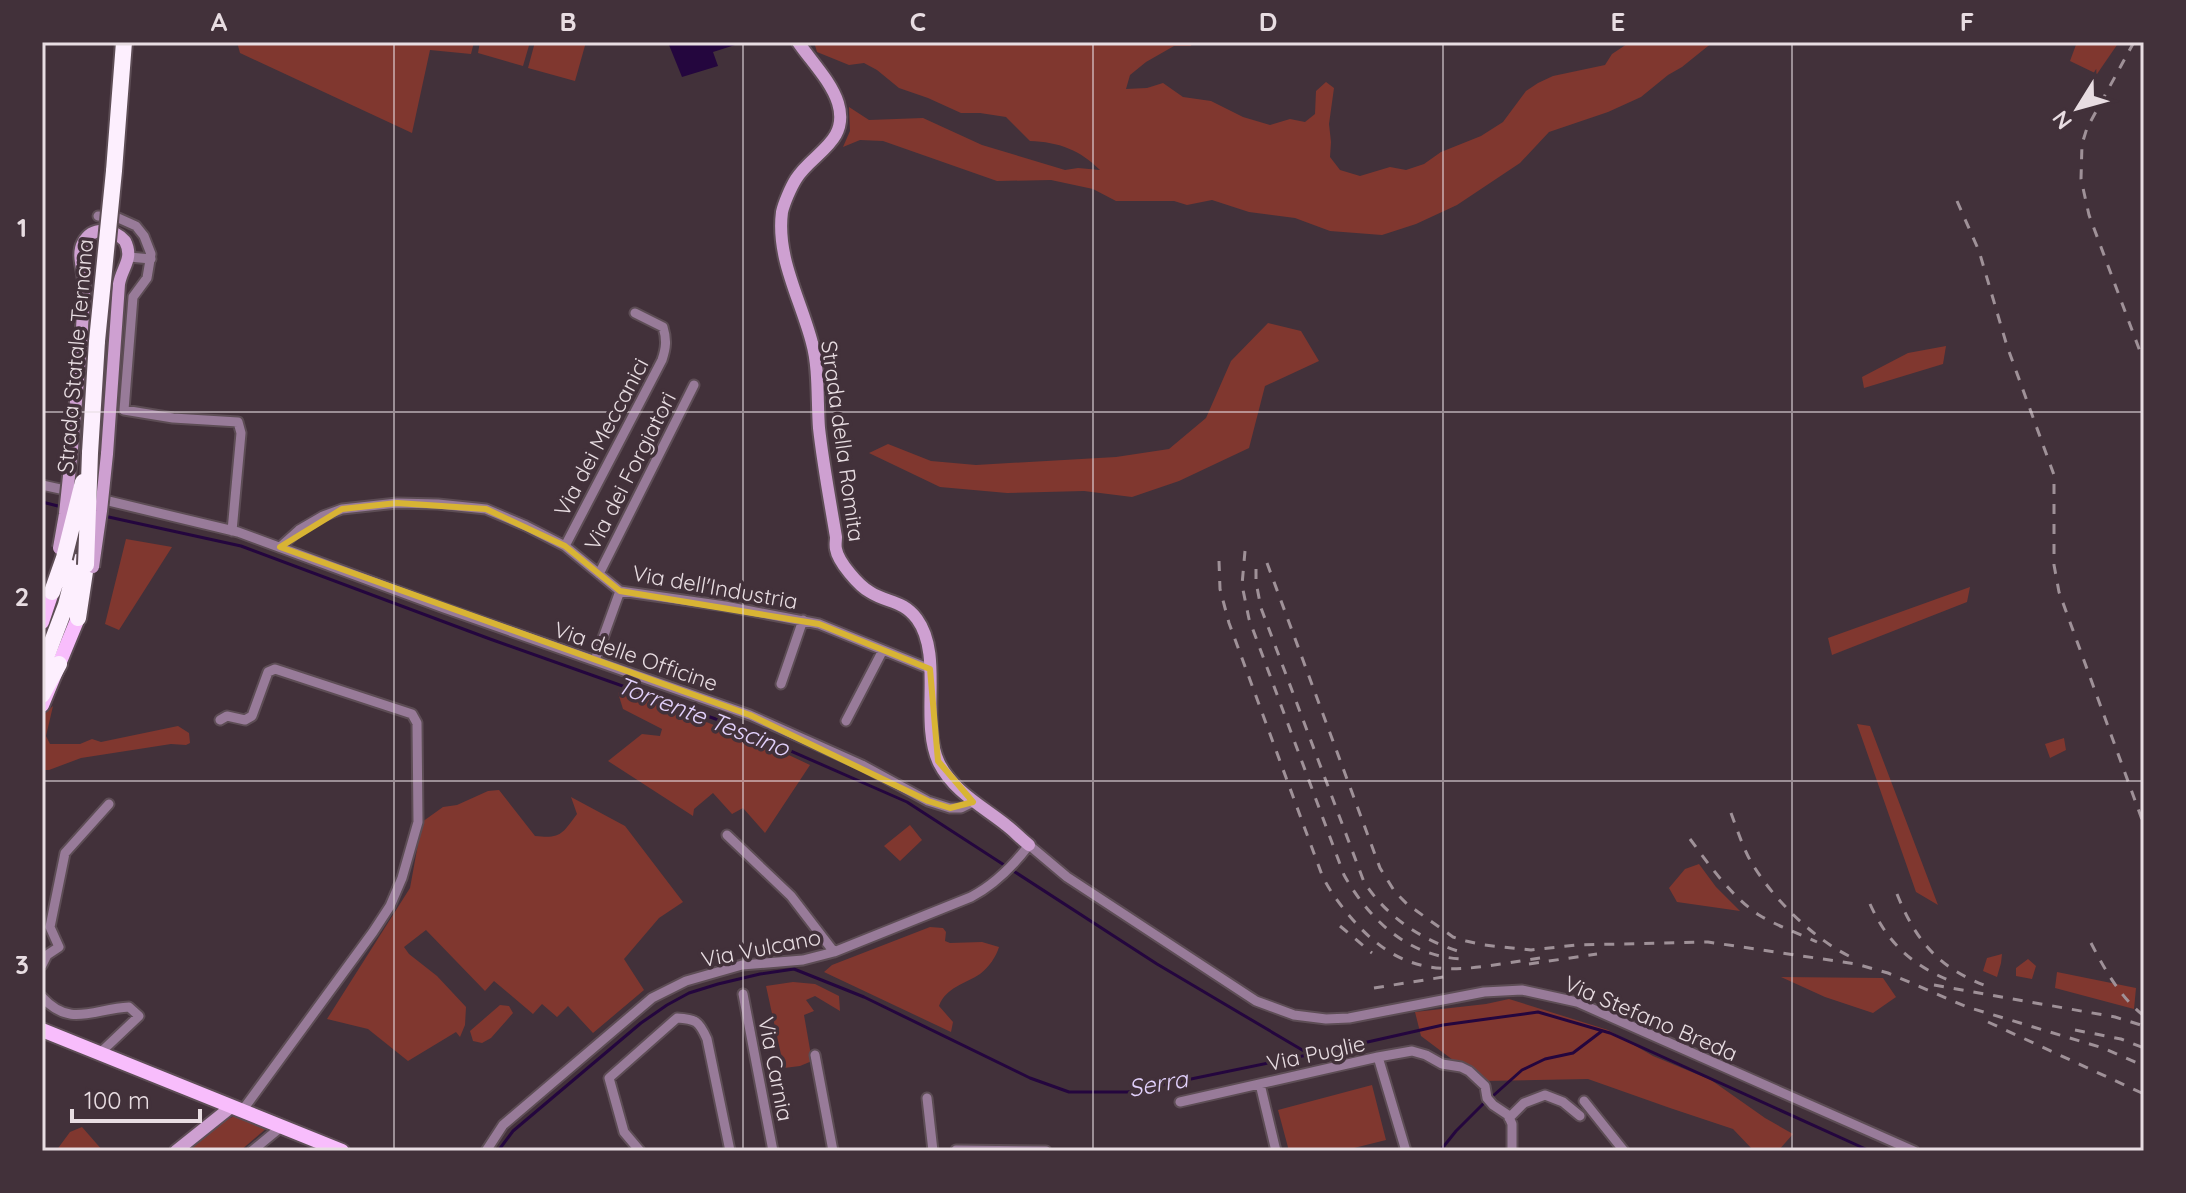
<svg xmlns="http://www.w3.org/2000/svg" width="2186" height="1193" font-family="Quicksand,sans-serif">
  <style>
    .green { fill: #80372f }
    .water { fill: #24063e }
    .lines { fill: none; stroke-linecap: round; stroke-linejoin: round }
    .stream { stroke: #24063e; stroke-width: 3 }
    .street-casing { stroke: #5d4d55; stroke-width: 13 }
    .secondary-casing { stroke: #5d4d55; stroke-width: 16 }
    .primary-casing { stroke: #5d4d55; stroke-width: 18 }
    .highway-casing { stroke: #5d4d55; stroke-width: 20 }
    .street { stroke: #987b99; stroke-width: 9 }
    .secondary { stroke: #cea0d1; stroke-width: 12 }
    .primary { stroke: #f8bdfc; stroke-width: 14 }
    .highway { stroke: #fdeffe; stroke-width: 16 }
    .rail { stroke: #9f9198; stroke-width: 3; stroke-dasharray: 10 10; stroke-linecap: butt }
    .secondary-bridge-casing { stroke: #5d4d55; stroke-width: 16; stroke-linecap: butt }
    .highway-bridge-casing { stroke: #5d4d55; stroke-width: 20; stroke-linecap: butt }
    .secondary-bridge { stroke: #cea0d1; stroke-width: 12 }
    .highway-bridge { stroke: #fdeffe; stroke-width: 16 }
    .marked { fill: none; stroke: #d8b434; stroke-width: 6; stroke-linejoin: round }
    .grid { fill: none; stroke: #e8dde2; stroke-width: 2; stroke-opacity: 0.55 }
    .labels { text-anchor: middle; stroke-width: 7; stroke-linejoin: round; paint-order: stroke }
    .street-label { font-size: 22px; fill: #e8dde2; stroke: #42313a }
    .water-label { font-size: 24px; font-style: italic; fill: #e2d1fc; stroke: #42313a }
    .neatline { fill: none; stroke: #e8dde2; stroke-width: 3 }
    .grid-label { font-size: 26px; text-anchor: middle; font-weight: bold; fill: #e8dde2 }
  </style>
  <rect width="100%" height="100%" fill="#42313a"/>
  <path class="green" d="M237,42H474L471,54L430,50L412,133L240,53Z
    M480,42H530L523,66L478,53Z
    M535,42H586L575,81L528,68Z
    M814,42H1192L1191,46H1174L1146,62L1130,75L1126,89L1147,88L1163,83L1183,97L1211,101L1243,117L1270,125L1290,119L1305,122L1315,114L1316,91L1326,82L1334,88L1329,124L1331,142L1330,157L1340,170L1360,176L1390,167L1406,170L1424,164L1441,152L1481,136L1503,122L1526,91L1538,83L1553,76L1605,65L1612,54L1630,42H1713L1682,67L1668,75L1641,97L1608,112L1549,132L1520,163L1457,205L1416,224L1382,235L1330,231L1295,218L1249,212L1212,200L1187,205L1174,201H1116L1093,189L1051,180L997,181L883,141L860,140L843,147L850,131L849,107L869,120L923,118L982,145L1065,170L1078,168L1100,170C1080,150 1059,142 1030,141L1006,117L980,113H961L928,98L899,88L877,70L864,63L849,65L817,52Z
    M2077,42H2119L2097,74L2070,61Z
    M1268,323L1301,331L1319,361L1265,386L1249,448L1179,481L1132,497L1084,491L1007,493L940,487L869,453L888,444L931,461L976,465L1116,457L1169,449L1206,418L1231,361Z
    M1946,346L1943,364L1864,388L1862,377L1908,353Z
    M126,539L172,547L119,630L105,624Z
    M1970,587L1967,602L1832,655L1828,638Z
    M623,690L776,749L810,765L765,833L743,808L732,814L713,793L694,809L693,816L608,761L642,734L660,736L662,729L623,709L618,693Z
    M53,706L46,736L50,744H80L92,739L101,742L178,726L189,733L190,743L186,745L171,744L81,758L49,770H42V716Z
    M1857,724L1870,726L1938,905L1916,892Z
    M2064,738L2066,750L2050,758L2045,744Z
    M499,790L535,836C561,839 562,834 577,814L571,797L625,826L683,902L659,918L624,959L644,990L593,1033L568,1006L557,1017L542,1004L533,1014L494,981L485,991L426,930L404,947L409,954L437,976L466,1007L465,1025L460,1037L456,1032L408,1061L368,1029L327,1019L410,888L422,822L443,807L457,805L488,791Z
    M910,825L922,840L900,861L884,846Z
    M1699,864L1716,887L1740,911L1677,902L1669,888L1685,869Z
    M930,927L943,928L946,932L945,941L950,943L982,942L999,947C996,957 989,967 980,974C965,984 946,987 939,1006L953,1022L951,1032L824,972L832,965Z
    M2002,954L2001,963L1997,977L1983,971L1987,958Z
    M2028,959L2036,966L2032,979L2016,976V968Z
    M2057,972L2136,988L2134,1009L2055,988Z
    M1781,977L1883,978L1896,997L1873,1013L1825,997Z
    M793,982L815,984L839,996L840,1011L815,996L806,1000L814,1011L804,1015L812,1061L800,1066L784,1068L766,986Z
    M1509,999L1608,1030L1653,1056L1711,1080L1765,1118L1793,1134L1778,1151H1754L1733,1129L1670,1108L1588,1079L1481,1081L1421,1036L1415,1012L1486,1004Z
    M500,1005L509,1006L513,1013L491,1038L482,1043L473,1041L470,1031Z
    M1372,1085L1386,1140L1342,1151H1289L1278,1110Z
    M236,1115L268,1127L240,1151H189L221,1123Z
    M82,1127L103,1151H56L70,1132Z"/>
  <path class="water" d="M674,42H734L735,45L713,52L718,66L682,77L669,45Z"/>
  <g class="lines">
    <path class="stream" d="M42,502L62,507
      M104,516L241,546L490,639L727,723L907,802L1157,964L1309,1054
      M1494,1095L1522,1070L1545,1059L1573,1053L1602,1031
      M498,1151L513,1131L641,1023L667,1005L689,993L718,984L760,974L794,969L864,997L1030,1078L1069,1092H1128L1341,1048L1443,1025L1538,1012L1610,1033L1870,1151
      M1440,1151L1456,1131L1483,1104"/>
    <g class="street-casing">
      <path id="street" d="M98,216L116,217L136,226L144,236L151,254L147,278L133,297L124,410L173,418L238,422L241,433L232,531
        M129,257L151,259
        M42,485L74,492
        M96,498L238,532L444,608L750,715L862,765L928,801L950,808H961L973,802
        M565,546L662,360C666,348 667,340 663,327L635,313
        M280,547L299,530L323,516L342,509L397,503L438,504L486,509L526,526L565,546L620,591L725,606L819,624L930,669
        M599,574L694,385
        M595,660L620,591
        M781,684L803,620
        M220,720L227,716L245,720L252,716L268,672L275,669L412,714L417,723L418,822L402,878L390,906L373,932L242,1111
        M846,721L883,650
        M727,835L791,896L834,952
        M42,965L47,955L59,947L50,927L65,853L109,804
        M743,994L773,1151
        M42,997C70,1028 93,1009 129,1007L139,1016L100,1053
        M815,1055L833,1151
        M1378,1057L1412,1051L1426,1055L1442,1064L1461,1067L1469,1071L1485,1086L1487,1098L1493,1105L1508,1115L1512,1124V1151
        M1260,1084L1276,1151
        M927,1098L933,1151
        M1584,1101L1624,1151
        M1180,1102L1378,1057L1406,1151
        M1509,1118L1524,1103L1545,1095L1563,1102L1580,1116
        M956,1150L1046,1151
        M252,1151L281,1127
        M486,1151L503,1125L652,998L686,981L742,965L803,960L834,952L971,897C994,885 1013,866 1029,845L1067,877L1256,1001L1294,1015L1326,1019L1349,1018L1484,992L1522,990L1577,1002L1914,1151
        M640,1151L624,1132L609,1078L677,1018C696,1019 699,1021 707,1039L730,1151"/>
    </g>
    <g class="secondary-casing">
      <path id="secondary" d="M798,42C811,61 831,81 838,103C850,142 812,153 796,179C791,187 784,203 782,212C776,258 801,300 812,343C819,367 817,402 819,428C823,464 830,501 836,537C836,541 835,545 836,549C838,562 859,586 870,592C887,603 903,600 917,619C944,656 919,721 939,763C953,791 982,806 1006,825C1014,831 1021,839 1029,845
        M72,448C76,394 83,340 84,286C85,272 76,256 83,243C92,226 113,228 125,241C134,259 122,267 119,284L107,454
        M176,1151L231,1107"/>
    </g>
    <g class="primary-casing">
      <path id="primary" d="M42,622L52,592
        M42,705L78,618
        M42,1030L342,1151"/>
    </g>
    <g class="highway-casing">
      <path id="highway" d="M114,171L124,42
        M90,453L97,341
        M52,592L64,558
        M78,618L86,565
        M42,668L66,605L77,562
        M42,695L59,664"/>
    </g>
    <use href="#street" class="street"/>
    <use href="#secondary" class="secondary"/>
    <use href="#primary" class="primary"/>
    <use href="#highway" class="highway"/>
    <path class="rail" d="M2134,42L2087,128L2082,144L2081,179L2089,215L2144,362
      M1957,201L1979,251L2007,346L2054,475V565L2059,592L2144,825
      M1245,551L1242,585L1249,619L1344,875C1370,921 1409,957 1463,959
      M1219,561L1220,589L1229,623L1322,875C1330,892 1341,906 1353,920C1412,987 1463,969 1540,958
      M1267,563L1380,868L1395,892L1407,904L1453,937L1466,941L1484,945L1531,950L1576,945L1708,942L1856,964L1888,973L1967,1007L2103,1048L2144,1066
      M1256,569V582L1261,608L1364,882C1386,916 1421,940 1461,952
      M1731,813C1737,829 1742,845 1750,860C1771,897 1814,940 1853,958
      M1690,839C1710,866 1731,896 1759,915C1777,926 1798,933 1817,942
      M1897,894C1917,944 1941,970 1992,988
      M1870,904C1888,944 1913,966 1953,982
      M1340,926L1372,953
      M2091,943C2105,970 2120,997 2144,1016
      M1529,964L1597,954
      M1934,985L2115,1017L2144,1026
      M1374,988L1450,976
      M1988,1022L2144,1094
      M2075,1030L2121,1039L2144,1048"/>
    <g class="secondary-bridge-casing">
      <path id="secondary-bridge" d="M59,548L65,514L72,448
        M93,567L101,511L107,454"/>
    </g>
    <g class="highway-bridge-casing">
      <path id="highway-bridge" d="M97,341L114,171
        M64,558L83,482
        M86,565L90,453"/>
    </g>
    <use href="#secondary-bridge" class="secondary-bridge"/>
    <use href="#highway-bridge" class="highway-bridge"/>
  </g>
  <path class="marked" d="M397,503L486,509L565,546L620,591L819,624L930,669L938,761L973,802L950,808L928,801L750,715L280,547L342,509Z"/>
  <path class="grid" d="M394,42V1151M743,42V1151M1093,42V1151M1443,42V1151M1792,42V1151M42,412H2144M42,781H2144"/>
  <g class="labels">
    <g class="street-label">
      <text transform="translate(75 356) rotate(-85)" y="8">Strada Statale Ternana</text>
      <text transform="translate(601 437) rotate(-62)" y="8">Via dei Meccanici</text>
      <text transform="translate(843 441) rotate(82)" y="8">Strada della Romita</text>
      <text transform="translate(630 471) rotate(-63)" y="8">Via dei Forgiatori</text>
      <text transform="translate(715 587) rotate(10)" y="8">Via dell'Industria</text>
      <text transform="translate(636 656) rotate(19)" y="8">Via delle Officine</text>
      <text transform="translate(761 948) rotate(-11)" y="8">Via Vulcano</text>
      <text transform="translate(1651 1018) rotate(23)" y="8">Via Stefano Breda</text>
      <text transform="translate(1316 1053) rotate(-12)" y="8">Via Puglie</text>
      <text transform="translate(776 1069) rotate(79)" y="8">Via Carnia</text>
    </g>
    <g class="water-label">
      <text transform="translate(703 717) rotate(21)" y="8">Torrente Tescino</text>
      <text transform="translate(1158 1084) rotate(-10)" y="8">Serra</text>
    </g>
  </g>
  <rect width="2186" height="1193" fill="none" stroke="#42313a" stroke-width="88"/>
  <g transform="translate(2078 108) rotate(233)" stroke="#42313a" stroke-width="6" paint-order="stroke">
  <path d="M0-6L14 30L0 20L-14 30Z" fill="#e8dde2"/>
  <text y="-12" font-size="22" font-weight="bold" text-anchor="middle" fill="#e8dde2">N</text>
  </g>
  <path d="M72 1109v12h128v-12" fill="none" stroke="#e8dde2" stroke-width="4"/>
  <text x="84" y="1109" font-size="24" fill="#e8dde2" stroke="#42313a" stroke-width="6" paint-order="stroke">100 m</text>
  <rect x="44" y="44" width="2098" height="1105" class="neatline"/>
  <g class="grid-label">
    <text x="219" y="31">A</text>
    <text x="568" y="31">B</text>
    <text x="918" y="31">C</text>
    <text x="1268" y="31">D</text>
    <text x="1618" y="31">E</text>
    <text x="1967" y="31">F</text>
    <text x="22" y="237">1</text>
    <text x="22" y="606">2</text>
    <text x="22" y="974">3</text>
  </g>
</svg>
